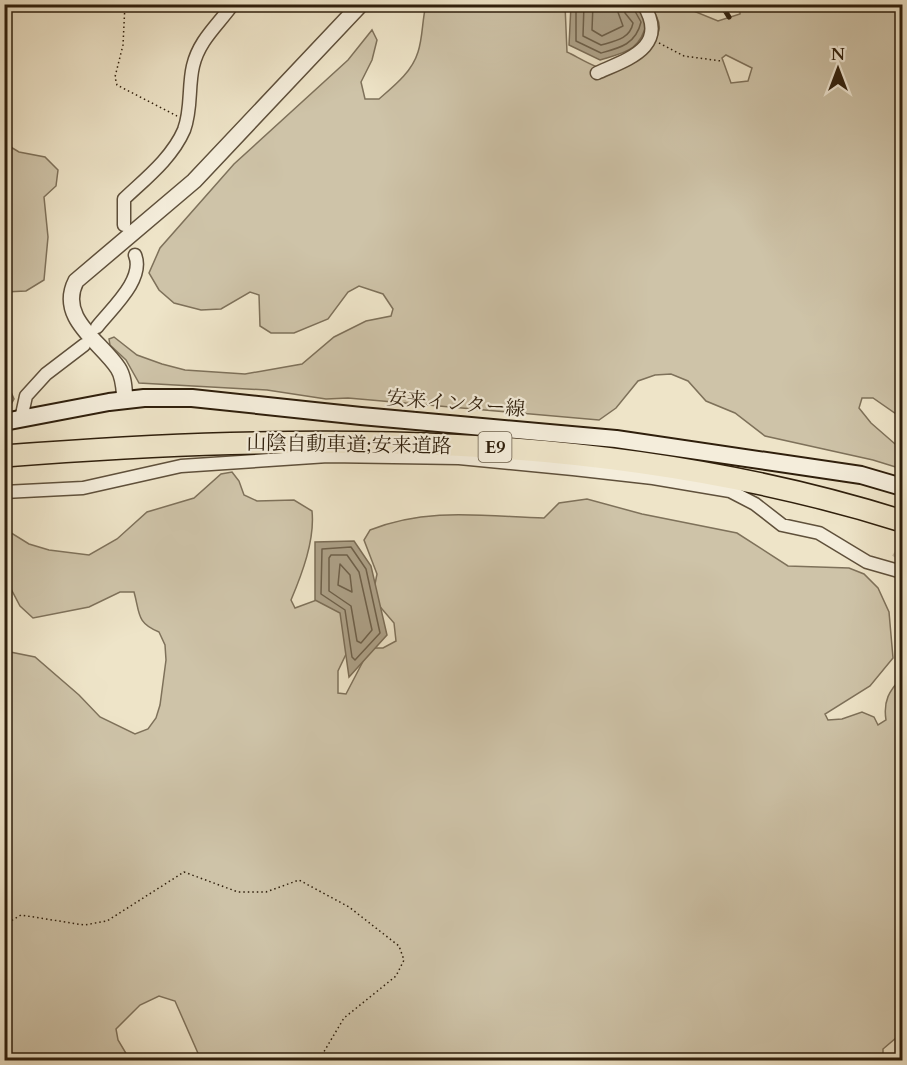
<svg xmlns="http://www.w3.org/2000/svg" width="907" height="1065" font-family="Cardo,'Noto Serif JP',serif">
  <style>
    .green { fill: #cec3a8; stroke: #7e715a; stroke-width: 1.5; fill-rule: evenodd }
    .water { fill: #ada188; stroke: #7b6d56; stroke-width: 1.5 }
    .lines { fill: none; stroke-linecap: round; stroke-linejoin: round }
    .shore { stroke: #6e604a; stroke-width: 1.5 }
    .minor-tunnel { stroke: #c8bda2; stroke-width: 12; stroke-dasharray: 12 6; stroke-linecap: butt }
    .minor-casing { stroke: #5f503b; stroke-width: 15 }
    .tertiary-casing { stroke: #5f503b; stroke-width: 18 }
    .secondary-casing { stroke: #2f1f0c; stroke-width: 20 }
    .motorway-casing { stroke: #2f1f0c; stroke-width: 24 }
    .path { stroke: #2f1f0c; stroke-width: 1.5; stroke-dasharray: 1.5 3; stroke-linecap: butt }
    .minor { stroke: #f4eddb; stroke-width: 12 }
    .tertiary { stroke: #f4eddb; stroke-width: 15 }
    .secondary { stroke: #f4eddb; stroke-width: 16 }
    .motorway { stroke: #eee4c8; stroke-width: 21 }
    .rail-casing { stroke: #2f1f0c; stroke-width: 5 }
    .rail { stroke: #f4eddb; stroke-width: 3; stroke-dasharray: 9; stroke-linecap: butt }
    .labels { text-anchor: middle; stroke-width: 4.5; stroke-linejoin: round; paint-order: stroke }
    .shield { fill: #f4eddb; stroke: #6a5d4a; stroke-width: 1.5 }
    .shield-label { font-size: 18px; font-weight: bold; fill: #2f1f0c }
    .street-label { font-size: 20px; fill: #2f1f0c; stroke: #f4eddb }
  </style>
  <rect width="100%" height="100%" fill="#eee4c8"/>
  <filter id="stains"><feTurbulence type="fractalNoise" baseFrequency=".00333" numOctaves="4"/><feColorMatrix values="0 0 0 0 .2 0 0 0 0 .09 0 0 0 0 .02 0 0 0 .5 -.17"/></filter>
  <radialGradient id="worn" r=".72"><stop offset=".6" stop-color="#630" stop-opacity="0"/><stop offset="1" stop-color="#630" stop-opacity=".3"/></radialGradient>
  <path class="green" d="M426,5H565L567,52C580,58 600,72 615,70C633,68 655,48 659,30C661,22 654,11 649,5H679L718,21L740,14V5H902V418L873,398H862L859,408L871,423L902,450V469L873,460L765,436L735,413L706,401L688,381L671,374L655,375L638,381L616,408L599,420L348,398L326,399L267,390L139,383L126,360L110,345L109,339L114,337L137,355L162,364L185,370L245,374L302,364L334,337L366,321L391,316L393,309L383,294L359,286L348,292L328,319L294,333H271L260,326L259,295L250,292L221,309L201,310L174,303L159,290L149,273L160,248L234,164L348,60L372,30L377,40L372,60L361,82L365,99H379C394,86 412,72 418,52C423,37 422,20 426,5ZM726,55L752,68L748,81L731,83L722,58Z
    M4,143L19,152L45,157L58,170L56,186L44,197L48,237L44,280L26,291L5,292Z
    M232,472L239,481L244,495L257,501L294,500L312,511C315,540 302,574 291,600L295,608L322,598L343,611L349,648L338,671V693L346,694L370,648H383L396,641L394,623L376,602L374,589L377,574L364,540L370,530C427,507 483,516 544,518L559,503L587,499L642,514L737,533L788,566L849,568L864,574L878,588L889,612L893,658L870,686L825,714L828,720L842,719L862,712L874,717L878,725L886,720C883,701 889,691 902,677V1037L896,1038L883,1049V1060H201L175,1001L159,996L140,1005L116,1029L118,1040L130,1060H5V651L35,657L79,695L100,717L135,734L148,729L156,718L160,705L166,660L165,645L159,632C136,623 140,613 134,592H120L89,607L33,618L20,606L11,589L5,588V529L29,544L49,550L89,555L117,539L147,512L194,498L221,474Z"/>
  <path class="water" d="M571,5H633L640,9L647,22C640,51 626,52 600,60L569,45Z
    M4,376L14,399L4,417Z
    M354,541L371,566L387,635L349,677L340,613L315,600V542Z"/>
  <g class="lines">
    <path class="shore" d="M576,4V41L601,53C620,48 636,44 641,22L631,4
      M584,4L583,36L601,45C615,41 630,39 633,23L625,13L624,4
      M593,4L592,30L602,36L623,26L615,4
      M351,547L366,569L380,633L355,660L352,657L345,610L321,594L322,549Z
      M331,555H347L359,572L372,630L361,643L357,641L351,606L329,591V558Z
      M340,564L350,575L352,592L338,585Z"/>
    <path class="minor-tunnel" d="M897,559L902,552"/>
    <g class="minor-casing">
      <path id="minor" d="M597,73C628,59 670,47 643,4
        M124,225V199C145,179 172,158 184,130C192,109 188,87 193,66C199,40 218,25 233,4
        M97,327C112,308 145,279 135,255
        M21,419L26,396L46,374L84,345
        M4,492L83,488L181,466L328,456L459,458L573,469L653,478L730,491L755,504L782,525L819,533L867,562L902,572"/>
    </g>
    <g class="tertiary-casing">
      <path id="tertiary" d="M125,400C124,389 124,377 118,368C101,342 57,318 76,281L194,181L361,4"/>
    </g>
    <g class="secondary-casing">
      <path id="secondary" d="M4,422L109,402L144,398H192L361,416L616,439L861,475L902,487"/>
    </g>
    <g class="motorway-casing">
      <path id="motorway" d="M4,456C306,433 611,429 902,521"/>
    </g>
    <path class="path" d="M125,4L123,45L115,77L117,85L177,116
      M659,43L684,56L721,61
      M4,925L21,915L84,925L107,921L184,872L238,892H266L299,880L349,907L399,946L404,960L396,976L344,1018L319,1060"/>
    <use href="#minor" class="minor"/>
    <use href="#tertiary" class="tertiary"/>
    <use href="#secondary" class="secondary"/>
    <use href="#motorway" class="motorway"/>
    <g class="rail-casing">
      <path id="rail" d="M721,4L729,17"/>
    </g>
    <use href="#rail" class="rail"/>
  </g>
  <g class="labels">
    <rect class="shield" x="478.5" y="432" width="33" height="30" rx="4.5"/>
    <g class="shield-label">
      <text x="495" y="453">E9</text>
    </g>
    <g class="street-label">
      <text transform="translate(456 403) rotate(5)" y="7">安来インター線</text>
      <text transform="translate(349 444) rotate(1)" y="7">山陰自動車道;安来道路</text>
    </g>
  </g>
  <rect width="907" height="1065" fill="none" stroke="#eee4c8" stroke-width="24"/>
  <rect x="6" y="6" width="895" height="1053" fill="none" stroke="#2f1f0c" stroke-width="3"/>
  <rect x="12" y="12" width="883" height="1041" fill="none" stroke="#2f1f0c" stroke-width="1.5"/>
  <g transform="translate(838 69)" stroke="#f4eddb" stroke-width="4.5" paint-order="stroke">
  <path d="M0-4.5L10 22L0 15L-10 22Z" fill="#2f1f0c"/>
  <text y="-9" font-size="16" font-weight="bold" text-anchor="middle" fill="#2f1f0c">N</text>
  </g>
  <rect width="100%" height="100%" filter="url(#stains)"/>
  <rect width="100%" height="100%" fill="url(#worn)"/>
</svg>
